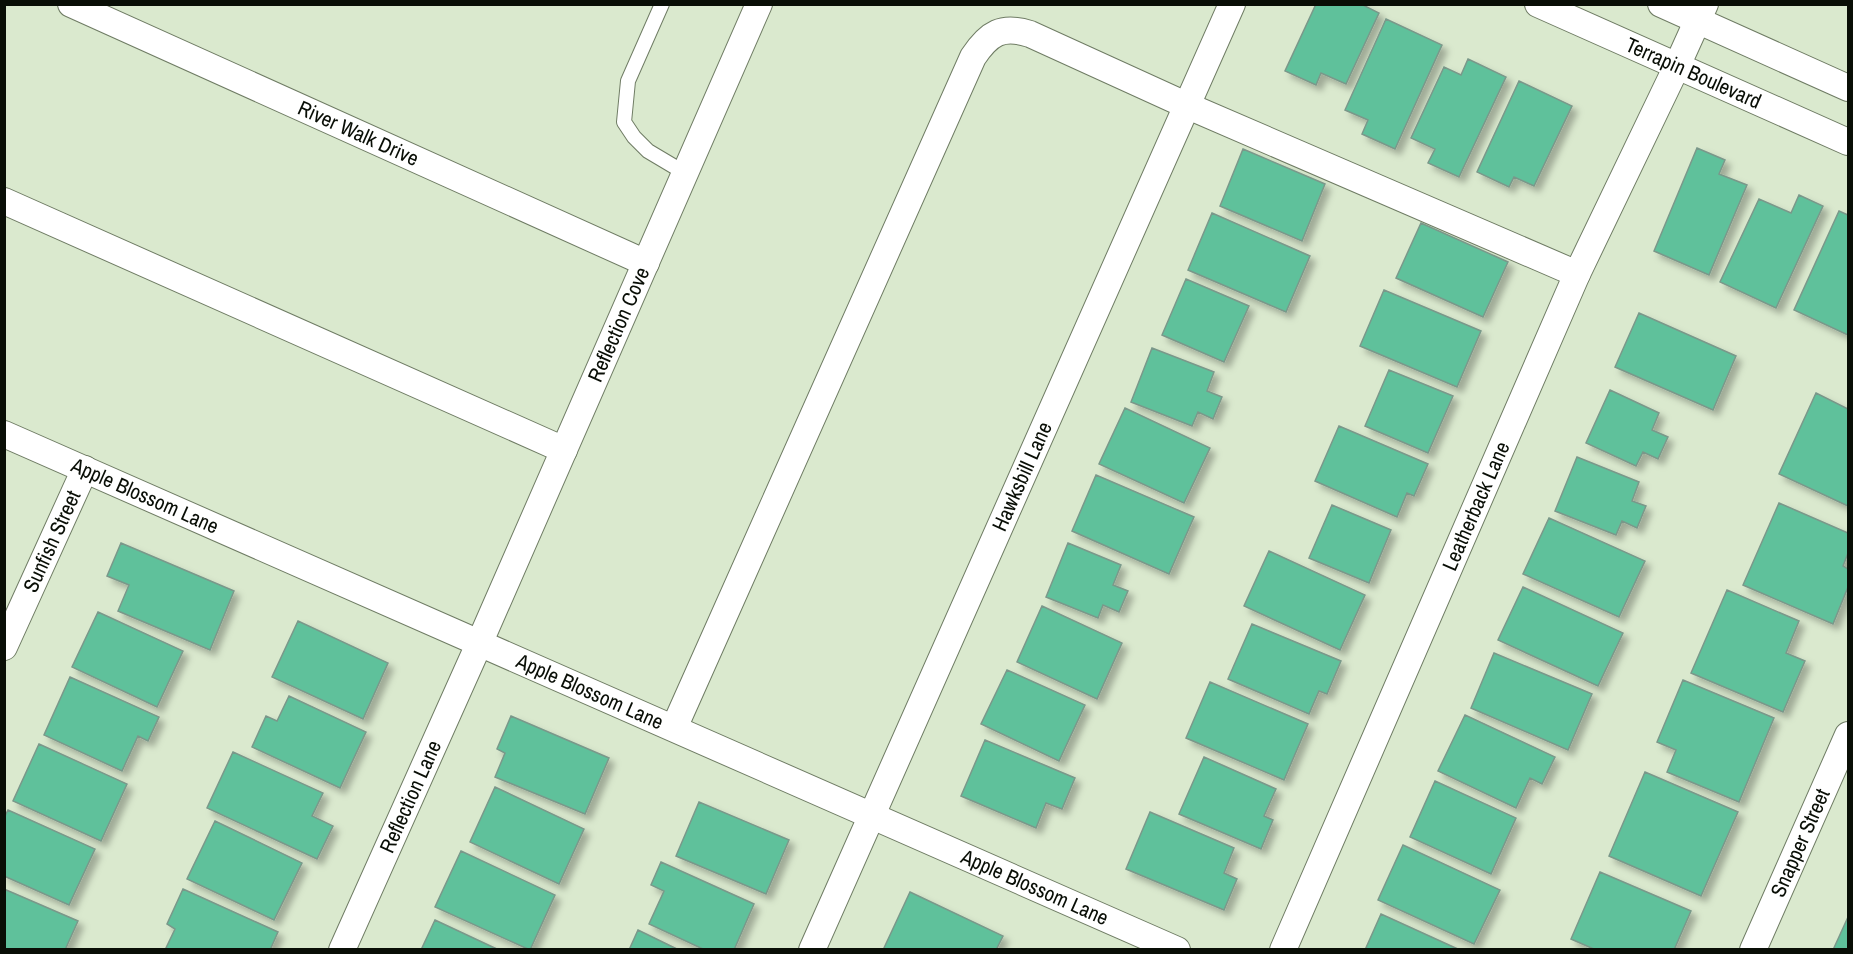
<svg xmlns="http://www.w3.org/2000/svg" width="1853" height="954" font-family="'Archivo Narrow',sans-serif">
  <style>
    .building { fill: #5fc19b; stroke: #7a988a; stroke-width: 1.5; filter: url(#shadow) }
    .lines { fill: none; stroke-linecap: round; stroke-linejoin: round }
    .service-casing { stroke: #6f7c64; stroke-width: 16 }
    .minor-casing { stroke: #6f7c64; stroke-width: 28 }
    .service { stroke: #fff; stroke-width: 14 }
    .minor { stroke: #fff; stroke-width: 26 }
    .labels { text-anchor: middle; stroke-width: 4.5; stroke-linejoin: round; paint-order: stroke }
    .street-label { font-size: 21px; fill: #090e06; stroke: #e7f6db }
  </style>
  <defs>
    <filter id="shadow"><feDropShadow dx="5.5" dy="5.5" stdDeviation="3" flood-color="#0004"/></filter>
  </defs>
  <rect width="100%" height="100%" fill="#dae9ce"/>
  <path class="building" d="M1316,4H1361L1379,13L1346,84L1321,73L1316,85L1285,71Z
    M1386,19L1442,45L1395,149L1362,134L1368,120L1345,110Z
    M1468,59L1506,77L1459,177L1428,163L1435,149L1411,138L1444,67L1461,75Z
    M1519,81L1572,106L1534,186L1514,177L1509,187L1477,172Z
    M1697,148L1725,160L1719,174L1747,185L1709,275L1654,251Z
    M1243,149L1325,184L1302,241L1220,206Z
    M1799,195L1823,206L1776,308L1720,282L1759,199L1791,213Z
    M1839,211L1848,215V335L1794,310Z
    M1212,213L1310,256L1286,312L1188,270Z
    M1421,223L1508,262L1483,317L1396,278Z
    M1186,279L1249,306L1224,362L1162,335Z
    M1384,290L1481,331L1457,387L1360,346Z
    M1639,313L1736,356L1713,410L1615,367Z
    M1152,348L1214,372L1207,391L1222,397L1213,419L1198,412L1192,426L1131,402Z
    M1389,370L1453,396L1428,453L1365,426Z
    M1610,390L1659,413L1652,430L1668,437L1658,459L1643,452L1636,466L1586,443Z
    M1816,393L1848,409V506L1779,474Z
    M1125,408L1210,448L1184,503L1099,464Z
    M1339,426L1428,464L1414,496L1407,493L1397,517L1315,481Z
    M1577,457L1639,482L1632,501L1646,506L1637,528L1622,521L1616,535L1555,511Z
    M1096,475L1194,517L1169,574L1072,531Z
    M1779,503L1848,533V553L1843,566L1848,569V587L1833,624L1743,585Z
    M1332,505L1391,530L1369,583L1309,558Z
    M1549,518L1645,561L1619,617L1523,574Z
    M121,543L234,591L210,650L118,611L129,585L107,576Z
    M1068,543L1121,565L1113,585L1128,591L1119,612L1103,605L1098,618L1046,597Z
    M1269,551L1365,595L1340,650L1244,606Z
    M1523,587L1623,633L1598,686L1498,640Z
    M1727,590L1799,621L1786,653L1805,661L1783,712L1691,673Z
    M1042,606L1122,643L1097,699L1017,662Z
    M98,612L183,651L157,707L72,667Z
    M298,621L388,663L363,719L272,677Z
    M1252,624L1341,661L1327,694L1319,691L1309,714L1228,679Z
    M1494,653L1592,694L1568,750L1471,708Z
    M1007,670L1085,705L1059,761L981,724Z
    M70,677L159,717L148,741L138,736L122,771L44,735Z
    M1683,680L1774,718L1739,802L1667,772L1676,750L1657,742Z
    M1210,682L1308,724L1284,780L1186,738Z
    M289,696L366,732L340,788L252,747L266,716L277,721Z
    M1465,715L1555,757L1542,784L1530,778L1516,808L1438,771Z
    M511,716L609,758L585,814L495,777L505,753L497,749Z
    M985,740L1075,778L1062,809L1046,803L1036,828L961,796Z
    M39,744L127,784L101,841L13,801Z
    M233,752L323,793L312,816L333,826L317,859L207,808Z
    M1204,757L1276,789L1264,816L1273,820L1261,849L1179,814Z
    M1645,772L1738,812L1701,896L1609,856Z
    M1435,781L1516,818L1491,874L1410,837Z
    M495,787L584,829L559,884L470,842Z
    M699,802L789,840L766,894L676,856Z
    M8,810L95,849L69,905L4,876V818Z
    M1150,812L1234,848L1224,873L1237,879L1224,910L1126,869Z
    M215,821L302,863L274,920L187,879Z
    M1403,845L1500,890L1474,944L1378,900Z
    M461,851L555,895L530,950L435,907Z
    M661,862L754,904L734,950H705L649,924L664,891L651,885Z
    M1600,872L1691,911L1674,950H1596L1571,939Z
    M4,889L78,921L65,950H4Z
    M183,889L278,932L270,950H170L166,948L175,929L167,924Z
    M910,892L1003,936L996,950H887L884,948Z
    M1381,914L1460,950H1365Z
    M1848,917V950H1833Z
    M435,920L499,950H421Z
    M638,930L679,950H629Z"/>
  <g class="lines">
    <g class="service-casing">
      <path id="service" d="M662,4L628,81L624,122L634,137L648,151L685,173"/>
    </g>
    <g class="minor-casing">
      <g id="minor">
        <path id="s1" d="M71,4L646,263"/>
        <path id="s2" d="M1538,4L1848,142"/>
        <path d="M1661,4L1848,88"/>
        <path d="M4,201L564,450"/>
        <path id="s3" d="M4,434L1177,950"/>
        <path id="s4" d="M4,647L85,469"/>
        <path d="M674,728L973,57C989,33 1002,25 1030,34L1188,106L1577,274"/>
        <path id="s5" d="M342,950L479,644L759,4"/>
        <path id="s6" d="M812,950L1232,4"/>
        <path id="s7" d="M1283,950L1577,274L1677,66L1705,4"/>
        <path id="s8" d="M1753,950L1848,735"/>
      </g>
    </g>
    <use href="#service" class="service"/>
    <use href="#minor" class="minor"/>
  </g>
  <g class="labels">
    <g class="street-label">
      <text dy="7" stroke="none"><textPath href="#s2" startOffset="170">Terrapin Boulevard</textPath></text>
      <text dy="7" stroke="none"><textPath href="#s1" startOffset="315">River Walk Drive</textPath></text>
      <text dy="7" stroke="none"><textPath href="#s5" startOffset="684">Reflection Cove</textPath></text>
      <text dy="7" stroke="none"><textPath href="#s6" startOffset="518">Hawksbill Lane</textPath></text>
      <text dy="7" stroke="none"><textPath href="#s3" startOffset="154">Apple Blossom Lane</textPath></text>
      <text dy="7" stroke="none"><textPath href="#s7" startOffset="484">Leatherback Lane</textPath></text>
      <text dy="7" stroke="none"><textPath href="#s4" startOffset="116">Sunfish Street</textPath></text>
      <text dy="7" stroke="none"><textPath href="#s3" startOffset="640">Apple Blossom Lane</textPath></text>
      <text dy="7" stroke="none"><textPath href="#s5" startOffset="168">Reflection Lane</textPath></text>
      <text dy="7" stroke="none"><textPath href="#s8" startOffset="117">Snapper Street</textPath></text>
      <text dy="7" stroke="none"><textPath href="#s3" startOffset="1126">Apple Blossom Lane</textPath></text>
    </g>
  </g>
  <rect width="1853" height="954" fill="none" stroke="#090e06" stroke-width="12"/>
</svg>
